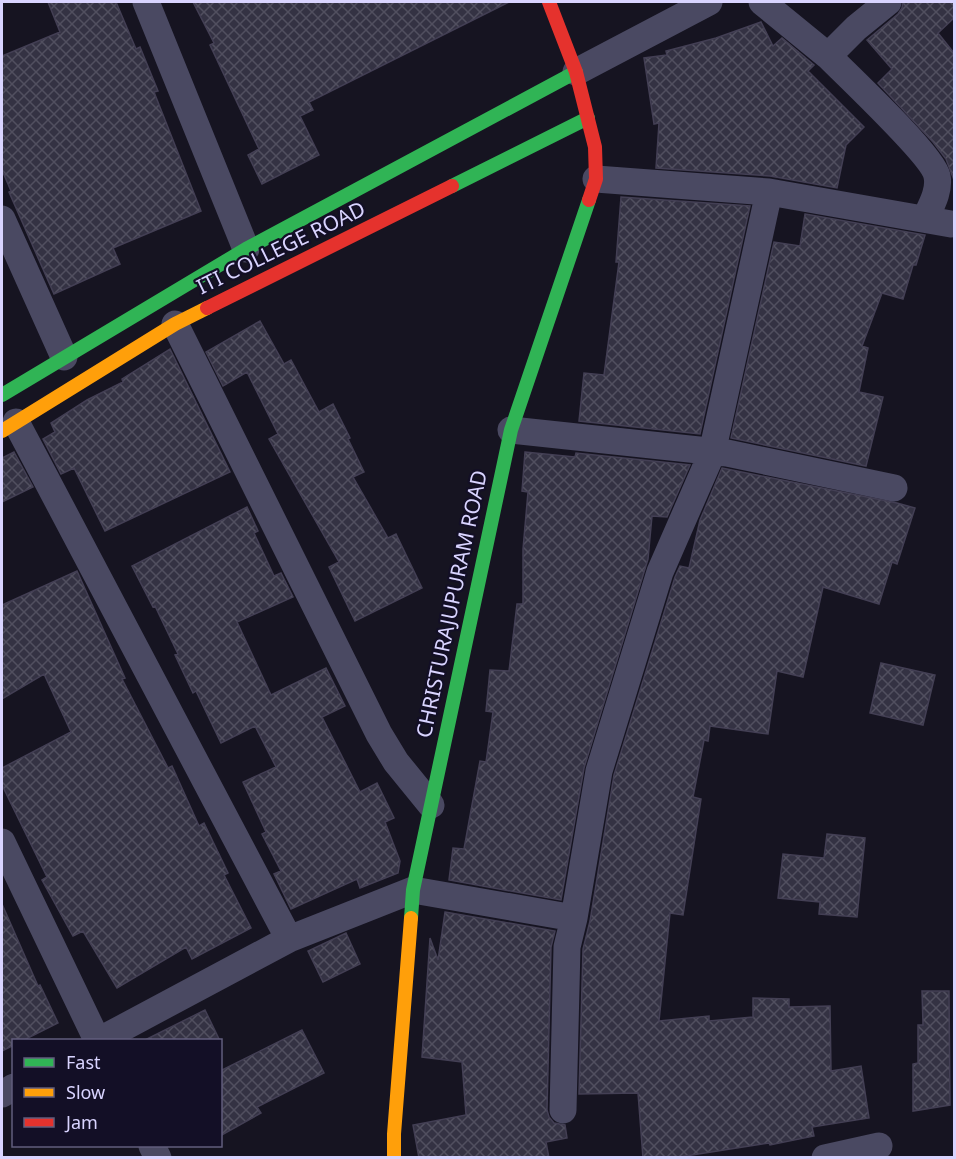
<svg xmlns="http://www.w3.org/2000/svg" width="956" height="1159" font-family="'Noto Sans',sans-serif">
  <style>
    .building { fill: url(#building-cross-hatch); stroke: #433f54; stroke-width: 1.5 }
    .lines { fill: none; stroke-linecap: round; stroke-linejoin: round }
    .street { stroke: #4a4962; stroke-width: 27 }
    .fast { stroke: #30b455; stroke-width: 14 }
    .slow { stroke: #ff9f0a; stroke-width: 14 }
    .jam { stroke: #e5322d; stroke-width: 14 }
    .labels { text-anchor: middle; stroke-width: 4.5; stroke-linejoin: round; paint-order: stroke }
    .street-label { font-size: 21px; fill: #d9d4ff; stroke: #130f26 }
  </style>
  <defs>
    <pattern id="building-cross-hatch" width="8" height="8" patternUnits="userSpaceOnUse" patternTransform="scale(1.5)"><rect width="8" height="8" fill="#343243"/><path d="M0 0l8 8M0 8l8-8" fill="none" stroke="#514f5f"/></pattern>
  </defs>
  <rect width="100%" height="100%" fill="#161421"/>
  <path class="building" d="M48,2H116L136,49L140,47L158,91L154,92L201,211L113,248L120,264L54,294L9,192L11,191L2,170V56L60,32Z
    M193,2H509L309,102L313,110L300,116L319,155L262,184L248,155L259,149L210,45L214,43Z
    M903,2H954V18L938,33L954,53V180L946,159L933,142L878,83L892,69L867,40L898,14L902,8Z
    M761,22L773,46L782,38L814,65L808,71L864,127L846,145L837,188L770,176L656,168L659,123L654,124L644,58L667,55L666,51L716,38Z
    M621,197L750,206L700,434L579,421L584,373L604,375L619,262H616Z
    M805,214L925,235L916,265H913L903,299L882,293L862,346L868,348L859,392L883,397L866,466L731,438L774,242L800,246Z
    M260,321L284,364L291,360L319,412L333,404L350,438L348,439L364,472L353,477L388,538L396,534L422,588L355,621L329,567L339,562L269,439L278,434L247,372L223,386L206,352Z
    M170,349L230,472L105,531L74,468L61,474L43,439L55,432L51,423L87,400L123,382L122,379Z
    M14,452L33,487L2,502V458Z
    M525,452L575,457L576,453L690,465L667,517L652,516L648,559L584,768L561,900L449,880L453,848L464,849L480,761L486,762L493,712L486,711L490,670L509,671L517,604H523V549L528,492L522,491Z
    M722,468L897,503L915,508L897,564L892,562L879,604L823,587L803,677L777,671L768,734L710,726L708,741L704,740L693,797L701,799L683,915L670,913L659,1021L709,1016V1021L753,1017V998L789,999V1007L830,1006L831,1071L861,1066L869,1118L812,1127L814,1136L770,1145L769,1143L673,1158H643L638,1093L579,1094L583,949L590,921L614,775L675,577L680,566L689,568L700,520Z
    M247,507L258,531L254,533L274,576L281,573L293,597L237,622L271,695L326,668L345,706L322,717L360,792L377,783L394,818L385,822L400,861L398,873L360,888L357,879L291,909L274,874L281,871L262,834L266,832L243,782L276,767L255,726L221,743L196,691L193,693L175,655L178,654L155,606L153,607L132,566Z
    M77,571L125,678L122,679L168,768L172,766L199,826L204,823L228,873L224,875L251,928L192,959L186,947L117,988L83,931L73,936L42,880L47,877L2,785V768L71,732L44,674L2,699V605Z
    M881,663L935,675L923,725L870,713Z
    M827,834L865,838L857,917L819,914L820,902L778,898L783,854L824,858Z
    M2,904L38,986L40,985L58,1023L22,1041H14V1045L2,1051Z
    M445,912L555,931L551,947L547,1110L549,1117L554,1123L565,1125L567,1138L546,1142L549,1158H419L413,1125L466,1115L462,1062L422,1057L430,938L438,960Z
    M346,933L360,964L323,982L308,951Z
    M922,991H949L950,1105L913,1111V1064L918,1063V1025H923Z
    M205,1010L220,1041H143Z
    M302,1030L324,1073L257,1107L261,1113L220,1136V1071Z"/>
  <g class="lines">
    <path class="street" d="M146,2L246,249
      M762,2L828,56L856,28L888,2
      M828,56C847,75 933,156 937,176C940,191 931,206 925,219
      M576,72L709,2
      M596,179L769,192
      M2,219L64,357
      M175,324L379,734L396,762L431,805
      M16,422L289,939
      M511,430L727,453L894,488
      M2,842L97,1040
      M100,1040L289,939L413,890L574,918
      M2,1094L14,1087
      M563,1110L567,947L574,918L599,771L660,572L712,453L769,192L951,224
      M152,1146L158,1158
      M825,1158L879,1146"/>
    <path class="fast" d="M452,186L588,118
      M2,395L246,249L576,72
      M411,918L413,890L511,430L589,200"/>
    <path class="slow" d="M2,431L175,324L207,308
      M394,1158V1134L411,918"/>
    <path class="jam" d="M549,2L576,72L595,147L596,179L589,200
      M207,308L452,186"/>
  </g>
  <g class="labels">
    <g class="street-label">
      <text transform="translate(281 248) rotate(-26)" y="7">ITI COLLEGE ROAD</text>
      <text transform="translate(452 604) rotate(-78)" y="7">CHRISTURAJUPURAM ROAD</text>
    </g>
  </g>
  <rect width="956" height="1159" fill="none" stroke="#d9d4ff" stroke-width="6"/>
  <rect x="12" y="1039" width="210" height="108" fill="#130f26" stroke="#625e7d" stroke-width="1.5"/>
  <rect x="24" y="1058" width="30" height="9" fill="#30b455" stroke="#625e7d" stroke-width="1.5"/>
  <text x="66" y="1069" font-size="18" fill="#d9d4ff">Fast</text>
  <rect x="24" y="1088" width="30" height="9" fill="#ff9f0a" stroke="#625e7d" stroke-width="1.5"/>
  <text x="66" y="1099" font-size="18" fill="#d9d4ff">Slow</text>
  <rect x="24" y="1118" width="30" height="9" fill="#e5322d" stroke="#625e7d" stroke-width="1.5"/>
  <text x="66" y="1129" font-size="18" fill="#d9d4ff">Jam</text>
</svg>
